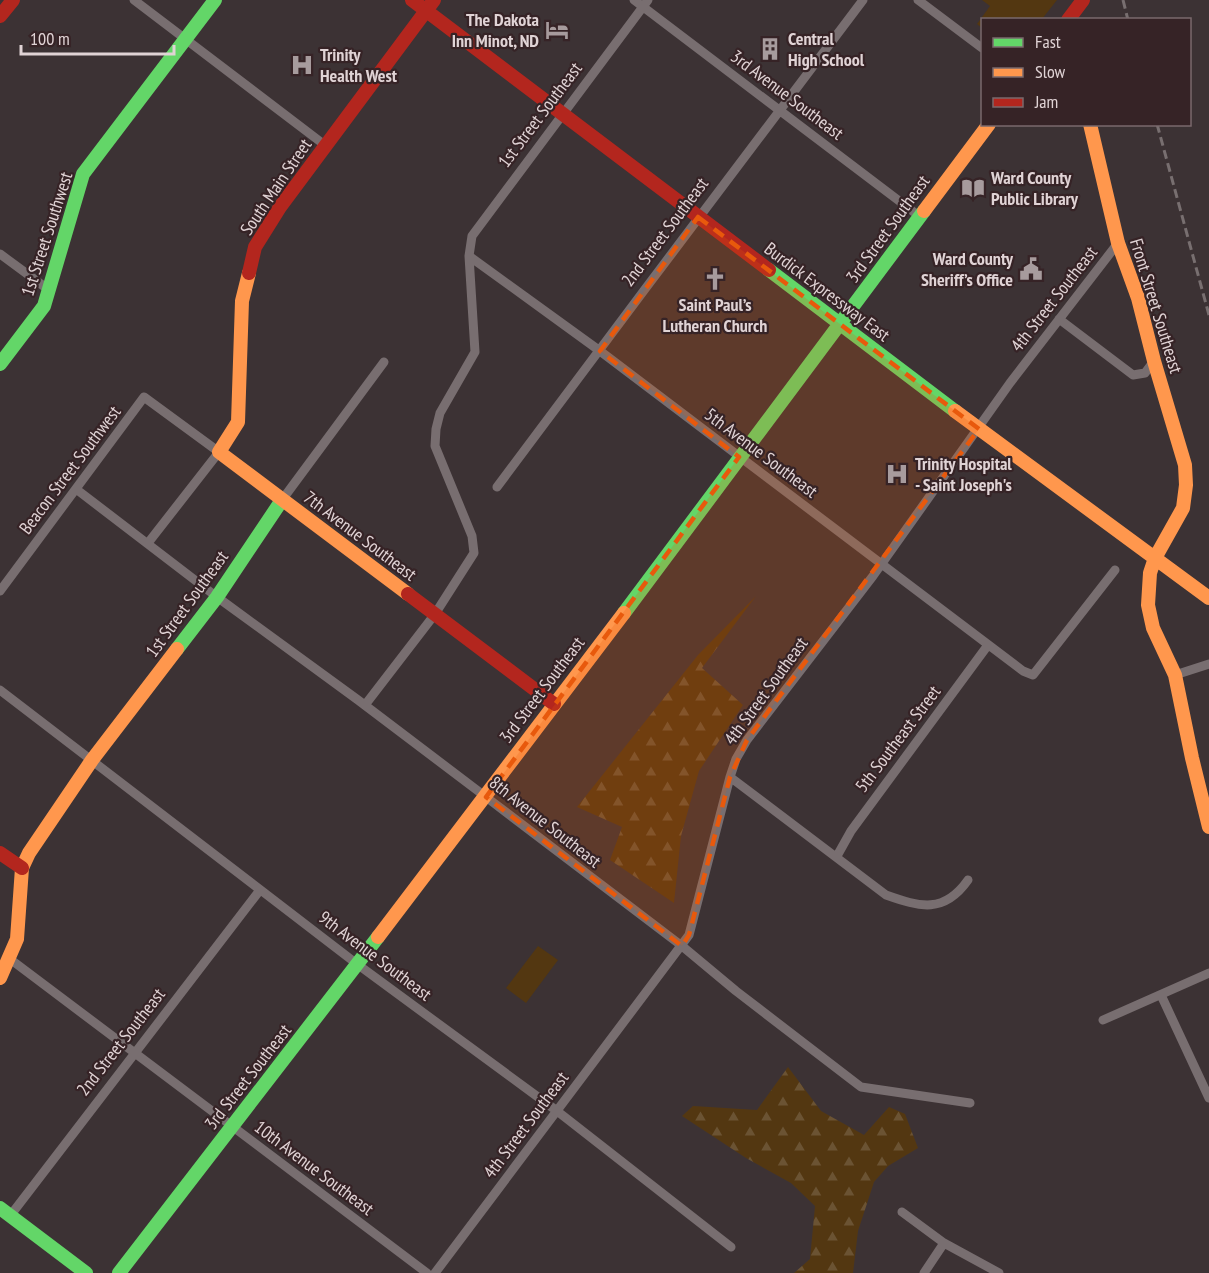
<svg xmlns="http://www.w3.org/2000/svg" width="1209" height="1273" font-family="'PT Sans Narrow',sans-serif">
  <style>
    .forest { fill: url(#forest-firs) }
    .park { fill: #533711 }
    .lines { fill: none; stroke-linecap: round; stroke-linejoin: round }
    .street { stroke: #786e70; stroke-width: 9 }
    .fast { stroke: #63d668; stroke-width: 14 }
    .slow { stroke: #ff974d; stroke-width: 14 }
    .jam { stroke: #b3261e; stroke-width: 14 }
    .rail { stroke: #786f70; stroke-width: 3; stroke-dasharray: 9 4.5; stroke-linecap: butt }
    .marked { fill: #e8590c; fill-opacity: 0.2; stroke: #e8590c; stroke-width: 4.5; stroke-dasharray: 12 8; stroke-linejoin: round }
    .labels { text-anchor: middle; stroke-width: 4.5; stroke-linejoin: round; paint-order: stroke }
    .poi-label { font-size: 18px; font-weight: bold; fill: #e0d3d5; stroke: #362326; text-anchor: start }
    .street-label { font-size: 18px; fill: #e0d3d5; stroke: #362326 }
  </style>
  <defs>
    <pattern id="forest-firs" width="22" height="20" patternUnits="userSpaceOnUse" patternTransform="scale(1.5)"><rect width="22" height="20" fill="#533711"/><path d="M5 1l3.5 6h-7zM16 11l3.5 6h-7z" fill="#6b5333"/></pattern>
  </defs>
  <rect width="100%" height="100%" fill="#3c3234"/>
  <path class="forest" d="M756,596L702,668L743,705L699,771L681,836L674,903L610,860L622,827L577,807L698,655Z
    M788,1067L821,1111L864,1135L889,1107L905,1114L918,1148L888,1166L874,1182L858,1231L853,1273H794L810,1259L815,1206L791,1183L746,1158L682,1116L693,1106L757,1110Z"/>
  <path class="park" d="M982,0H1057L1042,19L982,20V28L977,24L990,6Z
    M538,946L558,960L526,1003L506,988Z"/>
  <g class="lines">
    <path class="street" d="M134,0L326,146
      M634,0L919,216
      M918,0L982,48
      M0,254L49,290
      M469,256L600,351L1023,671L1033,675L1115,570
      M1059,319L1133,375L1145,373L1154,361
      M497,487C618,324 741,162 863,0
      M76,489L217,597L358,700L486,797L682,946L736,991L861,1087L970,1103
      M282,500L384,362
      M0,591L144,397L219,452L148,543
      M1175,675L1209,664
      M0,690L357,964L557,1111L731,1247
      M365,705L435,614L474,553L472,536L435,446L436,429L440,413L475,352L469,256L472,236L648,0
      M730,777L886,895C920,907 944,914 968,880
      M837,856L851,831L988,645
      M10,959L427,1273
      M1161,995L1209,1098
      M1103,1020L1209,973
      M902,1212L944,1243L999,1273
      M10,1216L260,890
      M435,1273L689,935L730,777L736,759L747,740L873,576L1010,383L1118,243
      M924,1273L944,1243"/>
    <path class="fast" d="M769,270L955,411
      M0,364L44,306L83,174L215,0
      M624,613L924,211
      M177,649L217,597L282,500
      M0,1208L86,1273
      M119,1273L378,937"/>
    <path class="slow" d="M1090,124L1118,243L1138,298L1154,361L1185,465L1186,485L1183,508L1155,558
      M924,211L989,124
      M249,273L242,301L238,422L219,452L408,594
      M955,411L1209,598
      M1155,558L1150,573L1148,605L1153,628L1175,675L1192,758L1209,827
      M378,937L624,613
      M0,978L17,939L22,868L29,853L92,760L177,649"/>
    <path class="jam" d="M412,0L769,270
      M0,16L13,0
      M1068,20L1083,0
      M249,273L255,247L280,207L434,0
      M408,594L554,704
      M0,853L22,868"/>
    <path class="rail" d="M1123,0L1128,20
      M1157,124L1209,315"/>
  </g>
  <path class="marked" d="M698,217L979,429L747,740L730,777L689,935L682,946L486,797L739,457L600,351Z"/>
  <defs>
    <g id="hotel-bare" transform="scale(1.8)"><path d="M-6-4.5h1.5V1H6V5H4.5V3h-9V5H-6ZM-4 0a1.8 1.8 0 1 1 3.6 0ZM.5 0V-2.5h3Q6-2.5 6 0Z" fill="#a79b9d" stroke="#362326" stroke-width="2.5" paint-order="stroke"/></g>
    <g id="building-bare" transform="scale(1.8)"><path d="M-4-6H4V6H1V3H-1V6H-4ZM-2.5-4.3h1.7v1.8h-1.7ZM.8-4.3h1.7v1.8H.8ZM-2.5-1h1.7V.8h-1.7ZM.8-1h1.7V.8H.8Z" fill="#a79b9d" stroke="#362326" stroke-width="2.5" paint-order="stroke"/></g>
    <g id="hospital-bare" transform="scale(1.8)"><path d="M-5-5h3v3.5h4V-5h3V5h-3V1.5h-4V5h-3Z" fill="#a79b9d" stroke="#362326" stroke-width="2.5" paint-order="stroke"/></g>
    <g id="library-bare" transform="scale(1.8)"><path d="M-6-4Q-3-5.5-.7-3.5V5Q-3 3-6 4ZM6-4Q3-5.5 .7-3.5V5Q3 3 6 4Z" fill="#a79b9d" stroke="#362326" stroke-width="2.5" paint-order="stroke"/></g>
    <g id="civic-bare" transform="scale(1.8)"><path d="M-.6-6.5H3V-4.5H.6V-3L4-1V1h2V6H-6V1h2V-1L-.6-3ZM-1.2 2.5V6h2.4V2.5Z" fill="#a79b9d" stroke="#362326" stroke-width="2.5" paint-order="stroke"/></g>
    <g id="church-bare" transform="scale(1.8)"><path d="M-1.2-6h2.4v3.5h3.3v2.4h-3.3V6h-2.4V-.1h-3.3v-2.4h3.3Z" fill="#a79b9d" stroke="#362326" stroke-width="2.5" paint-order="stroke"/></g>
  </defs>
  <g fill-rule="evenodd">
    <use href="#hotel-bare" x="557" y="30"/>
    <use href="#building-bare" x="770" y="49"/>
    <use href="#hospital-bare" x="302" y="65"/>
    <use href="#library-bare" x="973" y="188"/>
    <use href="#civic-bare" x="1031" y="269"/>
    <use href="#church-bare" x="715" y="279"/>
    <use href="#hospital-bare" x="897" y="474"/>
  </g>
  <g class="labels">
    <g class="poi-label">
      <text x="539" y="26" text-anchor="end">The Dakota<tspan x="539" dy="21">Inn Minot, ND</tspan></text>
      <text x="788" y="45">Central<tspan x="788" dy="21">High School</tspan></text>
      <text x="320" y="61">Trinity<tspan x="320" dy="21">Health West</tspan></text>
      <text x="991" y="184">Ward County<tspan x="991" dy="21">Public Library</tspan></text>
      <text x="1013" y="265" text-anchor="end">Ward County<tspan x="1013" dy="21">Sheriff’s Office</tspan></text>
      <text x="715" y="311" text-anchor="middle">Saint Paul’s<tspan x="715" dy="21">Lutheran Church</tspan></text>
      <text x="915" y="470">Trinity Hospital<tspan x="915" dy="21">- Saint Joseph's</tspan></text>
    </g>
    <g class="street-label">
      <text transform="translate(787 95) rotate(37)" y="6">3rd Avenue Southeast</text>
      <text transform="translate(540 115) rotate(-53)" y="6">1st Street Southeast</text>
      <text transform="translate(276 187) rotate(-56)" y="6">South Main Street</text>
      <text transform="translate(888 229) rotate(-54)" y="6">3rd Street Southeast</text>
      <text transform="translate(665 232) rotate(-53)" y="6">2nd Street Southeast</text>
      <text transform="translate(47 234) rotate(-72)" y="6">1st Street Southwest</text>
      <text transform="translate(827 292) rotate(37)" y="6">Burdick Expressway East</text>
      <text transform="translate(1054 299) rotate(-52)" y="6">4th Street Southeast</text>
      <text transform="translate(1156 306) rotate(73)" y="6">Front Street Southeast</text>
      <text transform="translate(761 453) rotate(37)" y="6">5th Avenue Southeast</text>
      <text transform="translate(70 470) rotate(-53)" y="6">Beacon Street Southwest</text>
      <text transform="translate(360 536) rotate(37)" y="6">7th Avenue Southeast</text>
      <text transform="translate(187 604) rotate(-54)" y="6">1st Street Southeast</text>
      <text transform="translate(542 690) rotate(-53)" y="6">3rd Street Southeast</text>
      <text transform="translate(766 691) rotate(-54)" y="6">4th Street Southeast</text>
      <text transform="translate(898 739) rotate(-53)" y="6">5th Southeast Street</text>
      <text transform="translate(545 822) rotate(38)" y="6">8th Avenue Southeast</text>
      <text transform="translate(375 956) rotate(37)" y="6">9th Avenue Southeast</text>
      <text transform="translate(121 1042) rotate(-52)" y="6">2nd Street Southeast</text>
      <text transform="translate(248 1077) rotate(-52)" y="6">3rd Street Southeast</text>
      <text transform="translate(526 1125) rotate(-53)" y="6">4th Street Southeast</text>
      <text transform="translate(314 1168) rotate(37)" y="6">10th Avenue Southeast</text>
    </g>
  </g>
  <rect x="981" y="18" width="210" height="108" fill="#362326" stroke="#7a696c" stroke-width="1.5"/>
  <rect x="993" y="38" width="30" height="9" fill="#63d668" stroke="#7a696c" stroke-width="1.5"/>
  <text x="1035" y="48" font-size="18" fill="#e0d3d5">Fast</text>
  <rect x="993" y="68" width="30" height="9" fill="#ff974d" stroke="#7a696c" stroke-width="1.5"/>
  <text x="1035" y="78" font-size="18" fill="#e0d3d5">Slow</text>
  <rect x="993" y="98" width="30" height="9" fill="#b3261e" stroke="#7a696c" stroke-width="1.5"/>
  <text x="1035" y="108" font-size="18" fill="#e0d3d5">Jam</text>
  <path d="M21 45v9h153v-9" fill="none" stroke="#e0d3d5" stroke-width="3"/>
  <text x="30" y="45" font-size="18" fill="#e0d3d5" stroke="#362326" stroke-width="4.5" paint-order="stroke">100 m</text>
</svg>
